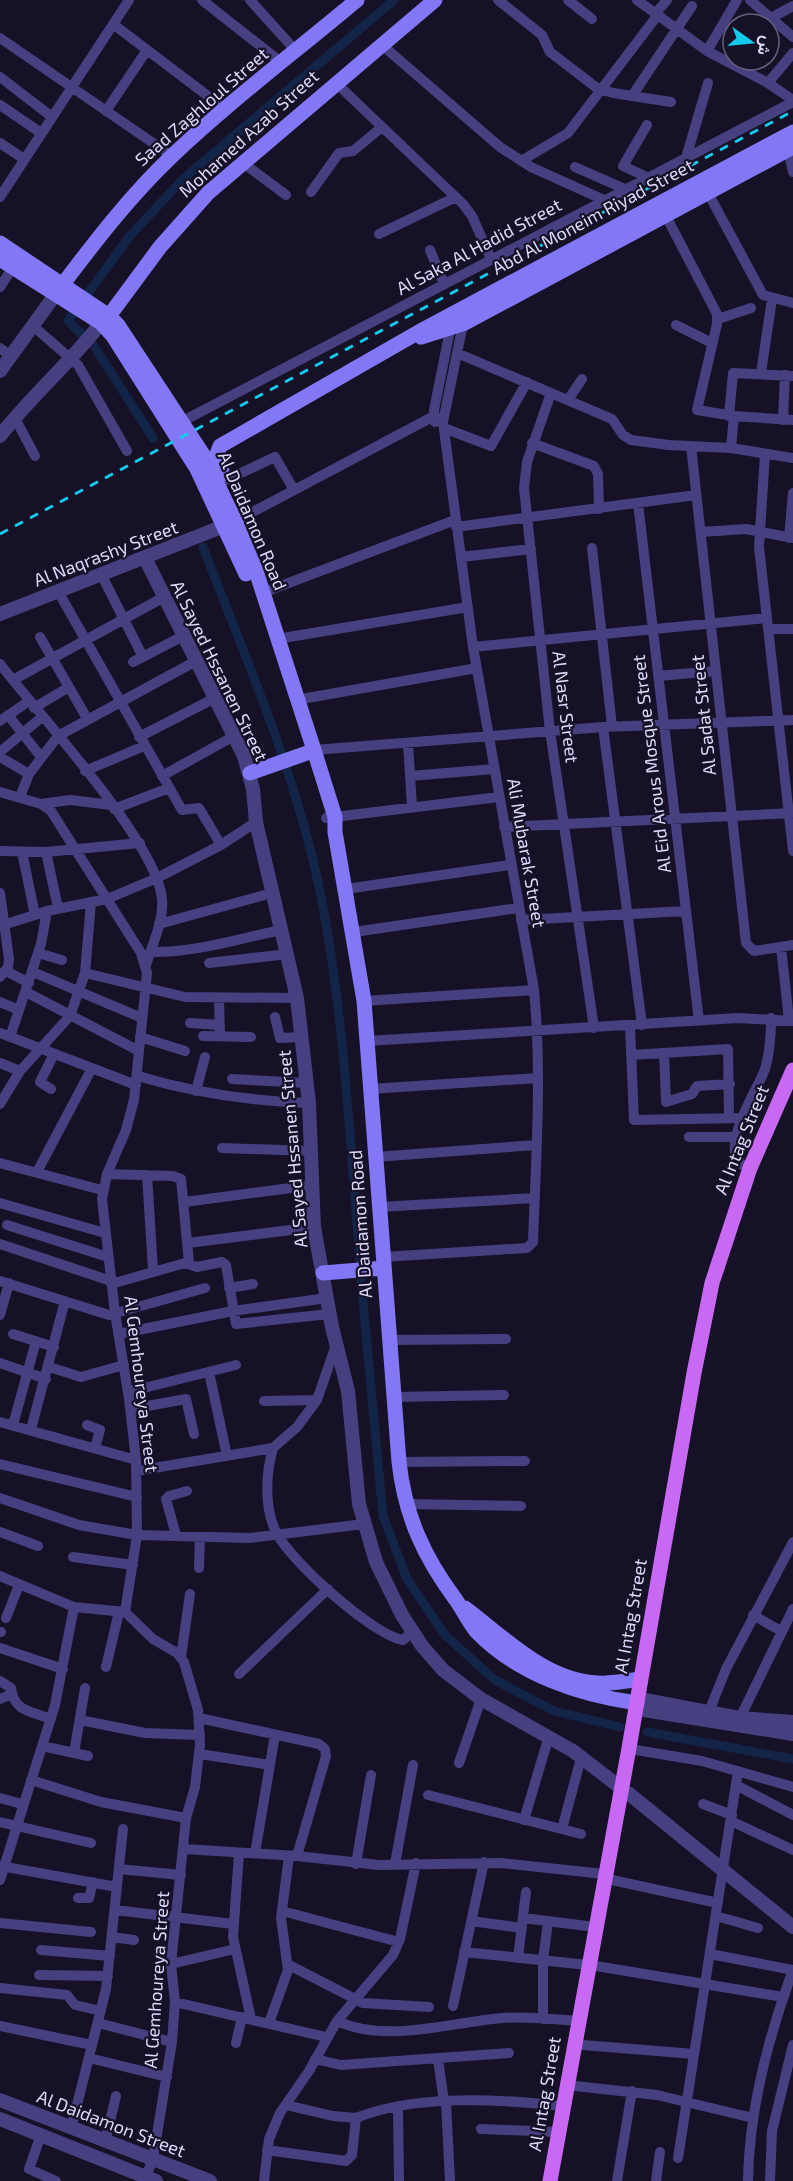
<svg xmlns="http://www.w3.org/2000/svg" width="793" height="2181" font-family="'Exo 2',Vazirmatn,sans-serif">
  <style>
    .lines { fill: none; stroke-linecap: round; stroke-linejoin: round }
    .canal { stroke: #132449; stroke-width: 9 }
    .minor { stroke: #464081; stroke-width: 10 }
    .tertiary { stroke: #464081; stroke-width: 14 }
    .secondary { stroke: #8278f5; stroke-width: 15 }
    .primary { stroke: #c869f4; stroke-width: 15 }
    .rail { stroke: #14cbed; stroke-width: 3; stroke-dasharray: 9 8; stroke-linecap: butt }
    .labels { text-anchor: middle; stroke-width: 4.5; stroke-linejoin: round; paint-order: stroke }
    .street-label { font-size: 18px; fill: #dfd9fc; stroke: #161126 }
  </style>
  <rect width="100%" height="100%" fill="#161126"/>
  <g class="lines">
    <path class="canal" d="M153,438L94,346L68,321L129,237L183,179L394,0
      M203,547C245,657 293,766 318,882C344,1006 349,1134 360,1260
      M361,1280L383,1516L407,1579L445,1635L495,1680L554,1711L620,1727
      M647,1732L793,1759"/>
    <path class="minor" d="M202,0L282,63
      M250,0L296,51
      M498,0L542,35L550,52L597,88L613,93L671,102
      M568,0L592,19
      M637,0L707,51L768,83L793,100
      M750,0L793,37
      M655,14L667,0
      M771,18L793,6
      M113,24L225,109
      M0,38L172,156
      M382,45L500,147L531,167L604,200
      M707,51L737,0
      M0,77L52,117
      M336,83L463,204L472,216L491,259
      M768,83L793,53
      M632,96L692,6
      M0,105L41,133
      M106,111L147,50
      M647,125L623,166L647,177
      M0,143L24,159
      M788,149L793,172
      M686,158L708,83
      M521,161L568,133L657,16
      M242,162L286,195
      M575,167L625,189
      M311,192L339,153L353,151L382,127
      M708,193L763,295L793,303
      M0,197L129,0
      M666,216L717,314V324L697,410L734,416L793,420
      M379,234L456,197
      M430,250L444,284
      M0,287L13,267
      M718,319L751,308
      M676,325L712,343
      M33,326L78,365L127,451
      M0,348L11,356
      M457,353L612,419L623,435L631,440L669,445L731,448L793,458
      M761,373L772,299
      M551,393L527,462L524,488L550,731L594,1028
      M568,400L582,379
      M729,416L733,373L793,376
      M15,418L35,456
      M783,420L785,375
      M181,422L793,102
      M435,422L434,410L450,330L449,323
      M444,428L491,446L527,382
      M532,443L594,466L598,474L599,509
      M691,446L746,943L754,951L793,945
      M731,448L734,416
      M765,454L759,547L793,851
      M226,480L275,457L294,490
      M638,503L699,1021
      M230,524L434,416
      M456,527L696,495
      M701,532L746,529L793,538
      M789,538L793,493
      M592,548L612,726
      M461,557L531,549
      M102,576L143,657
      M59,593L182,810L199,808L221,845
      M262,593L455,520
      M769,629H793
      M40,637L88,720
      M277,639L468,607
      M473,647L767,618
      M133,662L183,636
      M0,664C38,713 158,844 162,899C164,921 152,945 146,965
      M658,676L716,671
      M13,680L164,597
      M296,700L477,668
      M34,708L69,687
      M8,715L41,757
      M0,721L29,701
      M603,727L642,1025
      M139,737L215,698
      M408,743L412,807
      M314,750L603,727L793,720
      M0,752L42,717
      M0,757L29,774
      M85,771L144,746
      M162,776L234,736
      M410,776L494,769
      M0,792L41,804L51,811L141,953L147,973L134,1100L126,1130L107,1174L102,1199L115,1313L129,1399L136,1460L137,1535L125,1612L153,1639L177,1653L184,1662L198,1710L200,1745L195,1787L186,1818L171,1964L175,2002L172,2042L153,2159L144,2181
      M20,797L29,774L58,736L196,661
      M41,804L70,800L111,805
      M114,809L169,788
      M326,818L499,797
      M504,827L793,813
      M0,851L46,852L140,843
      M22,852L35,915
      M46,852L58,908
      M346,889L510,865
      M0,893L9,959L8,967L0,977
      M521,920L686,911
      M159,924L272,893
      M0,926L47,911L107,899L157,878L221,845L256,822
      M354,932L518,908
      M781,947L789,1020
      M150,952C195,953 237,939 281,930
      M38,953L62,960
      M209,963L288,954
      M6,971L29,983
      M33,972L142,1018
      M85,973L185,997L297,998
      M26,992L139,1051
      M219,999L220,1036
      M364,1001L534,990
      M0,1002L19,1010
      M275,1017L280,1038L302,1037
      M190,1023L220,1025
      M630,1026L634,1120L742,1118
      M0,1033L136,1085
      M203,1036L251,1037
      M10,1037L41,944L47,911
      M140,1037L185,1051
      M367,1041L738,1018L793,1021
      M664,1053L666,1102L692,1094L697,1086L730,1084
      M631,1055L728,1049L729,1118
      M0,1063L20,1071
      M138,1076C194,1093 250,1101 309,1103
      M232,1079L307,1083
      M51,1089L40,1082L54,1054
      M370,1089L538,1078
      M196,1091L205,1057
      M0,1104L20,1071L70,1016L85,973L91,902
      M689,1137H736
      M222,1148L311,1151
      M375,1157L536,1145
      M0,1163L102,1190
      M750,1168C711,1158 758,1090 765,1069C770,1053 771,1036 771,1018
      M37,1172L91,1070
      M107,1174L173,1176L181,1179L189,1263
      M147,1175L153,1270
      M185,1202L313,1185
      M0,1203L105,1233
      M379,1207L535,1198
      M7,1225L108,1257
      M188,1243L314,1227
      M0,1244L111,1281
      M383,1257L527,1248L533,1242C536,1158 542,1073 534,990L473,647L443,422L464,319
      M0,1281L109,1315L205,1288
      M111,1284L185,1263L197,1267L222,1262L226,1265L236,1324L329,1314
      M229,1288L253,1284
      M0,1315L9,1283
      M13,1334L54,1347
      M118,1334L233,1311L327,1298
      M389,1340L506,1339
      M0,1363L46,1379
      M49,1367L81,1377L124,1365
      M209,1372L227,1456
      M128,1392L236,1365
      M393,1397L504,1395
      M264,1401L317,1400
      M131,1409L186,1399L194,1434
      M0,1422L136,1460
      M13,1425L36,1341
      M87,1425L100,1430L95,1448
      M31,1429L65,1301
      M273,1448C266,1473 264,1505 275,1530C287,1558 372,1635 403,1640L412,1632
      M399,1462L525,1461
      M0,1464L137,1497
      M136,1471L273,1448L297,1427L317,1400L336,1345
      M0,1498L79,1525L137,1535L250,1538L364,1524
      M406,1504L521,1506
      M0,1532L38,1546
      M176,1535L166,1499L169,1496L187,1491
      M73,1557L133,1565
      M199,1568L200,1537
      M0,1576L74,1607L125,1612
      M753,1615L781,1631
      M6,1618L19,1585
      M0,1632H1
      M0,1648L63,1669
      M181,1657L190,1594
      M106,1667L119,1612
      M239,1674L328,1589
      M0,1681L11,1688C14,1712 31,1711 51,1719
      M0,1699L12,1694
      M199,1718L319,1744L325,1749L326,1756L297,1856
      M706,1719L726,1669L793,1542
      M80,1720L145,1733L200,1735
      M737,1724L793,1609
      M42,1746L88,1756
      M636,1750L702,1761L793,1787
      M74,1753L85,1688
      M200,1754L270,1765
      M459,1763L481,1699
      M31,1780L101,1802L186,1818
      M736,1785L793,1815
      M428,1795L581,1834
      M0,1798L22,1804
      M703,1804L732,1815
      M524,1820L549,1736
      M731,1821L793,1850
      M0,1822L91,1843
      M562,1829L581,1758
      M184,1849L297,1856L379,1865L501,1863L604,1874
      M239,1853L233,1937L251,2019
      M255,1853L275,1735
      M356,1864L371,1775
      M395,1864L413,1765
      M0,1866L117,1887
      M119,1869L181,1875
      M0,1880L55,1705L74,1607
      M612,1880L718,1903
      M78,1898H89L93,1882
      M115,1910L233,1924
      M282,1911L399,1942
      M716,1916L758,1928
      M523,1918L595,1927
      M471,1921L522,1928
      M0,1923L91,1932
      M112,1937L134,1940
      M41,1950L110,1956
      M464,1952L588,1965
      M710,1954L793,1970
      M518,1958L526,1892
      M171,1964L235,1949
      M289,1965L363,2003L429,2007
      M596,1966L783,1997
      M39,1975L108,1976
      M0,1988L67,1995L75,2005L101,2011
      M175,2002L326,2037
      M453,2006L484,1862
      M543,2019V1960L548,1922
      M337,2021C388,2044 450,2022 503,2018C528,2016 553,2019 577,2021
      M98,2023L172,2042
      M269,2023L288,1970L281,1918L289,1856
      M0,2026L92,2045
      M236,2043L242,2017
      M583,2045L694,2054
      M89,2058L167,2077
      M315,2059L341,2065L509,2053
      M438,2059L444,2102
      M575,2086L657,2095L753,2118
      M446,2102L450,2181
      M286,2105L333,2116L356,2118
      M398,2107L399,2181
      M71,2129L106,1989L123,1829
      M481,2129L558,2132
      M41,2135L29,2169L56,2181
      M105,2142L116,2096
      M267,2150L346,2161L352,2155L356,2118C416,2094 499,2099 562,2106
      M678,2158L738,1771
      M264,2181L269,2139L280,2113L309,2071L337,2021L393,1955L400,1939L416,1863
      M617,2181L632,2091
      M656,2181L660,2152
      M748,2181C749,2109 768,2038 793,1970
      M770,2181L772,2131L793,2045"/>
    <path class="tertiary" d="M0,371L55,295
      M0,436C31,396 70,363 101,323
      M145,558L244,756L253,789L256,822L297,998L309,1103L314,1227L332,1327L348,1391L359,1504L376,1562L402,1615L422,1646L443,1670L481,1699L573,1751L621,1788
      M0,614L224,526
      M645,1700L739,1718L793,1722
      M644,1710L793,1734
      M628,1793L793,1927
      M0,2100L210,2181
      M0,2119L156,2181"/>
    <path class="secondary" d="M0,243L109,316L118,325L204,456L235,521L256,571L314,750L335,817V832L364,1001L399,1462C405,1516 424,1557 456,1600C463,1610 468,1621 476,1631C517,1674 579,1695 637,1703
      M0,259L101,323L113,336L197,469L246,574
      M63,284C97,239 131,195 172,156C231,100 295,52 357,0
      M109,316L160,247L208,193L435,0
      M421,337L465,323L793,147
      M223,474L216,457L220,446L424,329L793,132
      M250,773L307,753
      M323,1273L384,1268
      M465,1608C504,1637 545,1681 598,1683C612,1684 626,1681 640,1679"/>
    <path class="primary" d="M550,2181L629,1748L694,1373L712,1283L750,1168L793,1070"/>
    <path class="rail" d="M0,534L793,111"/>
  </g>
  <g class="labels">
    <g class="street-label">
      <text transform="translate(202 107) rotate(-41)" y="6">Saad Zaghloul Street</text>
      <text transform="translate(249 134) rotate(-42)" y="6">Mohamed Azab Street</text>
      <text transform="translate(593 217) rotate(-28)" y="6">Abd Al Moneim Riyad Street</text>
      <text transform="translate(479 247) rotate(-28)" y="6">Al Saka Al Hadid Street</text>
      <text transform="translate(252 521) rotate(67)" y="6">Al Daidamon Road</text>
      <text transform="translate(106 554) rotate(-21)" y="6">Al Naqrashy Street</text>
      <text transform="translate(219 671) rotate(64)" y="6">Al Sayed Hssanen Street</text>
      <text transform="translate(565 707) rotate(83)" y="6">Al Nasr Street</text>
      <text transform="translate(704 715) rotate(-96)" y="6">Al Sadat Street</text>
      <text transform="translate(652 764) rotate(-97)" y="6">Al Eid Arous Mosque Street</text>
      <text transform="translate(526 853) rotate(80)" y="6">Ali Mubarak Street</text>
      <text transform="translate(742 1140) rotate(-68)" y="6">Al Intag Street</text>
      <text transform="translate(293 1149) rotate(-95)" y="6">Al Sayed Hssanen Street</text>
      <text transform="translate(361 1224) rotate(-94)" y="6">Al Daidamon Road</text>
      <text transform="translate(141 1384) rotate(83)" y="6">Al Gemhoureya Street</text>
      <text transform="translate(631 1616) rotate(-80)" y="6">Al Intag Street</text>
      <text transform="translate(157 1980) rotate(-86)" y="6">Al Gemhoureya Street</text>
      <text transform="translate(545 2094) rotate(-80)" y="6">Al Intag Street</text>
      <text transform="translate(111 2124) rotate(21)" y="6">Al Daidamon Street</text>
    </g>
  </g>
  <g transform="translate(751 42) rotate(105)"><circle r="28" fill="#161126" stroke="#66617c" stroke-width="1.5"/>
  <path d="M0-4.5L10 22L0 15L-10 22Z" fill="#14cbed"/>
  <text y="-9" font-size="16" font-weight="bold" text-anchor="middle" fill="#dfd9fc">ش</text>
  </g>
</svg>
